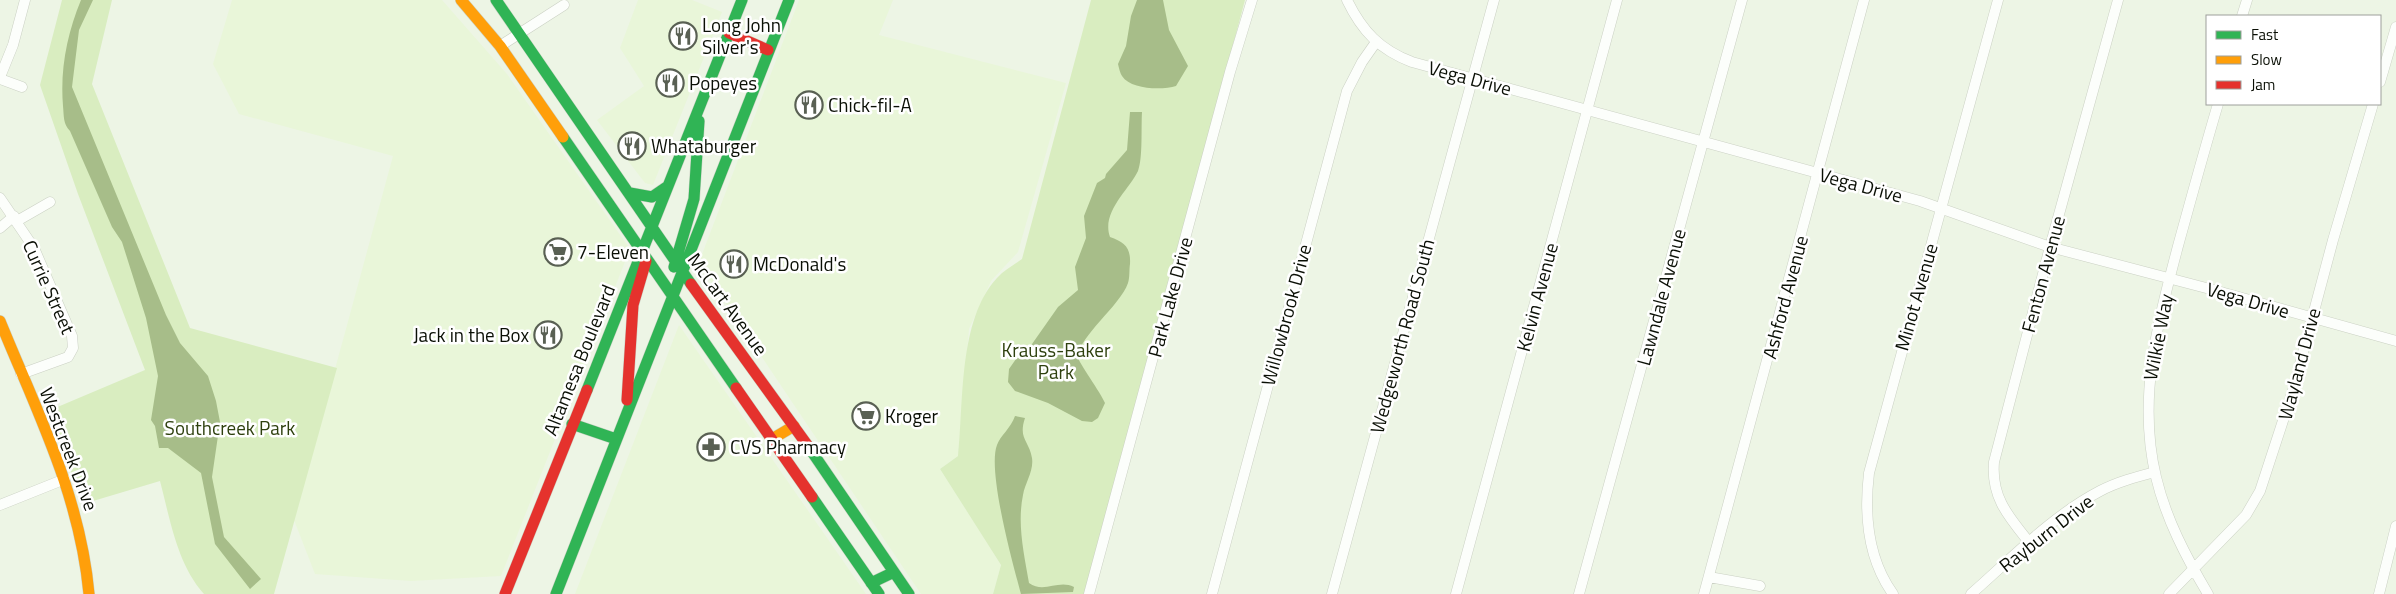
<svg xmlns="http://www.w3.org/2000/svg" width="2396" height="594" font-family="'Titillium Web',sans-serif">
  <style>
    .built { fill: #e9f6d9 }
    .green { fill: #d9edc0 }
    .water { fill: #a7bd89 }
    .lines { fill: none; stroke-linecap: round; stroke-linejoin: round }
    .street-casing { stroke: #cbd1c4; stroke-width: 11 }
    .fast-casing { stroke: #cbd1c4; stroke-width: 12 }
    .slow-casing { stroke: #cbd1c4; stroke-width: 12 }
    .jam-casing { stroke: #cbd1c4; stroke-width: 12 }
    .street { stroke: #fcfefb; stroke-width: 10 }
    .fast { stroke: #30b455; stroke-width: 11 }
    .slow { stroke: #ff9f0a; stroke-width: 11 }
    .jam { stroke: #e5322d; stroke-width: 11 }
    .labels { text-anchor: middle; stroke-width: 5; stroke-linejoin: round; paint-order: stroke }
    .poi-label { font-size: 19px; fill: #0a0f05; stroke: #fff; text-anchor: start }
    .street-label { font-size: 19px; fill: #0a0f05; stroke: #fff }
    .park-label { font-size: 19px; fill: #2e400e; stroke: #fff }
  </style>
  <rect width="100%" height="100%" fill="#edf5e5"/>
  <path class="built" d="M232,0H442L507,74L630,249L501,576L411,581L315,574L294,520L393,156L239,114L213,64Z
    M638,0H692L722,12L653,185L645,183L597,120L644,86L620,48Z
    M799,0H893L879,35L1066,83L1018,252L991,281L969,329L958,456L940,469L1001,565L993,594H921L702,268L701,257Z
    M679,325L866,594H575Z"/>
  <path class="green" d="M62,0H112L92,84L190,328L337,368L274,594H204C177,564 170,519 160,481L83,504L48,411L145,370L78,194L40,85Z
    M1091,0H1245L1086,594H993L1001,565L940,469L958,456C964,402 958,320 997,278C1004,270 1014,265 1022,259Z"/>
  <path class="water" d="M81,0H93L79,30L72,87L166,315L180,343L208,376L216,401L220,422L212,477L224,537L261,579L250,589L215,544L201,473L168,448H159L155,426L151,420L158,376L146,318L122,242L112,227L70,131C63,124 64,116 63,106C60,69 67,34 81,0Z
    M1137,0H1163L1169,30L1188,66L1176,86C1163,90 1131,90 1122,76C1120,73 1119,68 1118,64L1126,46L1131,16Z
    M1130,112H1142C1141,127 1143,158 1138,171C1129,190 1101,212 1110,237C1124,242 1131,247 1130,264C1129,270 1130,277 1128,283C1120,306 1079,336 1078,357C1077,360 1101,393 1105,403L1098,418L1092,422L1082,421L1048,403L1015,391L1008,382L1009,369L1016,359L1025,354L1058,307L1078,290L1075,267L1086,238L1084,216L1097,183L1105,178L1106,174L1127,150Z
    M1015,416L1025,418C1018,439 1029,440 1032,458C1034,471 1025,483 1023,495C1017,524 1024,554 1029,583C1044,594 1058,579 1074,587L1073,592L1021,594C1013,565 987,470 997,445C1000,436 1011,428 1015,416Z"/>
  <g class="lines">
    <g class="street-casing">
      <path id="street" d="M1347,0C1362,31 1380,50 1412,62L1920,201L2050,247L2210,289L2396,341
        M2242,16L2247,0
        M500,46L564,5
        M0,77L13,45L25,0
        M0,79L22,87
        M2380,82L2396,27
        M0,198L34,248L72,336L73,348L68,357L21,374
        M17,221L50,202
        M0,228L14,216
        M0,505L65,479
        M2029,542C2008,516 1991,497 1994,462L2050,247L2118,0
        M1709,577L1760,586
        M1089,594L1230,72L1252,0
        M1212,594L1347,91L1362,62L1376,42
        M1332,594L1494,0
        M1456,594L1617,0
        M1579,594L1742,0
        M1704,594L1864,0
        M1893,594C1868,559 1864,515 1869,473L1998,0
        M1971,594C2012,558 2052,516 2100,491C2117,482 2136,477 2155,472
        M2169,594L2246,515L2260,491L2293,390L2333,240L2373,104
        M2208,594C2186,557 2166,519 2156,477C2137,398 2158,322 2178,246C2191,199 2204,151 2218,104
        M2379,594L2396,526"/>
    </g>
    <g class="fast-casing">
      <path id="fast" d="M496,0L691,284
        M563,137L736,388
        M630,193L652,197L668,186
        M674,267L694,199L699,121
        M587,390L742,0
        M572,424L616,439
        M808,446L909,594
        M812,497L879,594
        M871,583L894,572
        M556,594L789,0"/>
    </g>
    <g class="slow-casing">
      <path id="slow" d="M461,0L500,46L563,137
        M0,321C37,412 80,495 89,594
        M772,439L794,426"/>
    </g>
    <g class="jam-casing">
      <path id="jam" d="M729,33L768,50
        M691,284L808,446
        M736,388L812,497
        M627,400L633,305L646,261
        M505,594L587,390"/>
    </g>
    <use href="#street" class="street"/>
    <use href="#fast" class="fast"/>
    <use href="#slow" class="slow"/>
    <use href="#jam" class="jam"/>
  </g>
  <defs>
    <g id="restaurant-ring" transform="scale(1.4375)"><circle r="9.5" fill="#fff" stroke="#596053" stroke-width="1.5"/><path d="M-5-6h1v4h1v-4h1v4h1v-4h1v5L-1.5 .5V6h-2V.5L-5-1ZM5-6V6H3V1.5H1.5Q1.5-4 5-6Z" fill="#596053"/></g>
    <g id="supermarket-ring" transform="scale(1.4375)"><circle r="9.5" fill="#fff" stroke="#596053" stroke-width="1.5"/><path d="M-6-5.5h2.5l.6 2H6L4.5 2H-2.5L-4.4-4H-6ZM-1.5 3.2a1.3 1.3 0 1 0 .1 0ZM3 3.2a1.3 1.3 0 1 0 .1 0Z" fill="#596053"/></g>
    <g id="pharmacy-ring" transform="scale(1.4375)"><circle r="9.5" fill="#fff" stroke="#596053" stroke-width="1.5"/><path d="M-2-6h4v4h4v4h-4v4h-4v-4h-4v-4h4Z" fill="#596053"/></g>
  </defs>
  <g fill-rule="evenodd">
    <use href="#restaurant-ring" x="683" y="36"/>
    <use href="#restaurant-ring" x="670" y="83"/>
    <use href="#restaurant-ring" x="809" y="105"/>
    <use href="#restaurant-ring" x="632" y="146"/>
    <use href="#supermarket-ring" x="558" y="252"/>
    <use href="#restaurant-ring" x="734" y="264"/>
    <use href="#restaurant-ring" x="548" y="335"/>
    <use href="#supermarket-ring" x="866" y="416"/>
    <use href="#pharmacy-ring" x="711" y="447"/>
  </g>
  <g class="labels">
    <g class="poi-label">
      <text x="702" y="32">Long John<tspan x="702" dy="22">Silver's</tspan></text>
      <text x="689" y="90">Popeyes</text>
      <text x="828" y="112">Chick-fil-A</text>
      <text x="651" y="153">Whataburger</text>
      <text x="577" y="259">7-Eleven</text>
      <text x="753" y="271">McDonald's</text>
      <text x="529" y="342" text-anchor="end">Jack in the Box</text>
      <text x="885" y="423">Kroger</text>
      <text x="730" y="454">CVS Pharmacy</text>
    </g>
    <g class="street-label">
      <text transform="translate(1470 78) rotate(15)" y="7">Vega Drive</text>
      <text transform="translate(1861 185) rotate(15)" y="7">Vega Drive</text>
      <text transform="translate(2043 274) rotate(-75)" y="7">Fenton Avenue</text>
      <text transform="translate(49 287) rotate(66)" y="7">Currie Street</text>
      <text transform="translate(1170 297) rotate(-75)" y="7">Park Lake Drive</text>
      <text transform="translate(1537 297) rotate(-75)" y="7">Kelvin Avenue</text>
      <text transform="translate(1661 297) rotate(-75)" y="7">Lawndale Avenue</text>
      <text transform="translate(1785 297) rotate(-75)" y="7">Ashford Avenue</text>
      <text transform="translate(1916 297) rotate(-74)" y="7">Minot Avenue</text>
      <text transform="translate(2248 300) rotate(16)" y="7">Vega Drive</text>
      <text transform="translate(728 304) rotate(54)" y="7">McCart Avenue</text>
      <text transform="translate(1286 315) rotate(-75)" y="7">Willowbrook Drive</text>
      <text transform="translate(1402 336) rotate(-75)" y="7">Wedgeworth Road South</text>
      <text transform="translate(2158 337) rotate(-79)" y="7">Wilkie Way</text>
      <text transform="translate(579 360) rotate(-68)" y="7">Altamesa Boulevard</text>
      <text transform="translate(2299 364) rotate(-75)" y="7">Wayland Drive</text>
      <text transform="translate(69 449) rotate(69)" y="7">Westcreek Drive</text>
      <text transform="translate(2046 533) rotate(-38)" y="7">Rayburn Drive</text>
    </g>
    <g class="park-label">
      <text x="1056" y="357">Krauss-Baker<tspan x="1056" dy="22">Park</tspan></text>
      <text x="230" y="435">Southcreek Park</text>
    </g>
  </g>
  <rect x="2206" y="15" width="175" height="90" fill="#ffffff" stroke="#9d9f9b"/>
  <rect x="2216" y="31" width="25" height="8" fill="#30b455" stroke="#9d9f9b"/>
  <text x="2251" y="40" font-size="15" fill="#0a0f05">Fast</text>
  <rect x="2216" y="56" width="25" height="8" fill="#ff9f0a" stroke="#9d9f9b"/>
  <text x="2251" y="65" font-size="15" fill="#0a0f05">Slow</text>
  <rect x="2216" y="81" width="25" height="8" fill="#e5322d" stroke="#9d9f9b"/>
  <text x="2251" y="90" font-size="15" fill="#0a0f05">Jam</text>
</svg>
